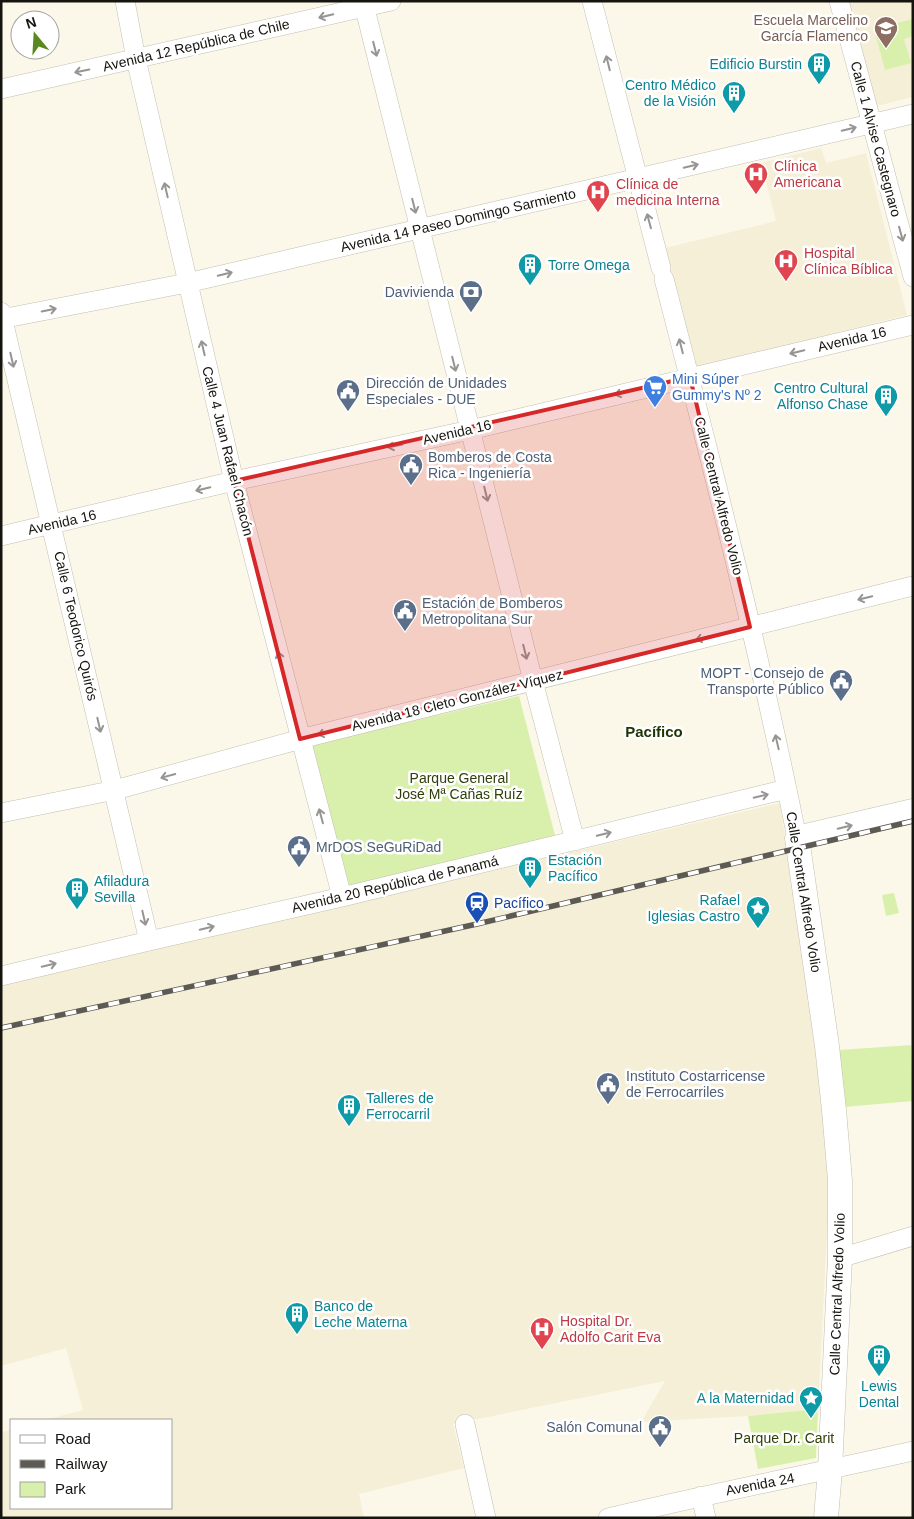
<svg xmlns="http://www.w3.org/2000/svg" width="914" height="1519" font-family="Arial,sans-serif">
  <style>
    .built { fill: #f5efd8 }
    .green { fill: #d8f0ac }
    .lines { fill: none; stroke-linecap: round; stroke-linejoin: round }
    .minor-casing { stroke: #c2bfb0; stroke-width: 20 }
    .major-casing { stroke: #c2bfb0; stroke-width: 25 }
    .minor { stroke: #fff; stroke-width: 19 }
    .major { stroke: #fff; stroke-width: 24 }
    .rail-casing { stroke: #5c5a52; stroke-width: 5.5 }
    .rail { stroke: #fff; stroke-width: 4; stroke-dasharray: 11; stroke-linecap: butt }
    .oneway { stroke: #969593 }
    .marked { fill: #d62828; fill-opacity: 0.2; stroke: #d62828; stroke-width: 4; stroke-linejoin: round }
    .labels { text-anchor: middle; stroke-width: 5; stroke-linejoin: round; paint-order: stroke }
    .education-label { font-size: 14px; fill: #785e54; stroke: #fff; text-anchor: end }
    .street-label { font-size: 14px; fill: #16140f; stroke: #fff }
    .culture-label { font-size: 14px; fill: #0d838f; stroke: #fff; text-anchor: end }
    .health-label { font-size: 14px; fill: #be3a42; stroke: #fff; text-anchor: start }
    .service-label { font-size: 14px; fill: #4e5e75; stroke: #fff; text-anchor: start }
    .shop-label { font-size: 14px; fill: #366cbe; stroke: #fff; text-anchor: start }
    .park-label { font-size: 14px; fill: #303e0a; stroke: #fff }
    .transit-label { font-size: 14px; fill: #164399; stroke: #fff; text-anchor: start }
    .neighbourhood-label { font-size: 15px; font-weight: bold; fill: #1f3603; stroke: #fff }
  </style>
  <rect width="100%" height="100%" fill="#fcf8e9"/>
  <path class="built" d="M846,1H913V97L873,107Z
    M821,148L826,163L866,153L907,315L695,368L665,248L776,221L761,163Z
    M780,803L820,1071L830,1173L818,1409L748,1416L641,1422L665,1381L453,1424L464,1468L359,1494L364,1518H1V1432L11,1430V1508H171V1420H45L83,1410L66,1348L1,1366V986Z"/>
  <path class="green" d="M913,19V36L904,39L911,63L885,70L874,29Z
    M519,696L556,839L347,888L312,745Z
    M894,893L899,913L886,916L882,895Z
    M911,1045L913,1101L844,1107L839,1050Z
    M818,1409L816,1458L758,1469L748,1416Z"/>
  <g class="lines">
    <g class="minor-casing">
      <path id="minor" d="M125,1L136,59L234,481L342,897
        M363,1L533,681L575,841
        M592,1L661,268
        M839,1L913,277
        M1,89L391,1
        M664,279C712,464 759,650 797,838
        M1,312L149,941
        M1,319L187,283L913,114
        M1,536L234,481L470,430L913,325
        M1,813L115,790L312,736L913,586
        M1,976L149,941L342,897L787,789
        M840,1258L913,1236
        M465,1424L486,1518
        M701,1496L706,1518
        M608,1518C709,1494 811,1474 913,1451"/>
    </g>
    <g class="major-casing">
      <path id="major" d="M826,1518L830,1470L840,1258V1180L834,1110L827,1046L797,838L913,811"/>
    </g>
    <use href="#minor" class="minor"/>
    <use href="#major" class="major"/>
    <g class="rail-casing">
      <path id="rail" d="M1,1028L477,924L913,821"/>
    </g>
    <use href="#rail" class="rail"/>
  </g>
  <defs><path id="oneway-shaft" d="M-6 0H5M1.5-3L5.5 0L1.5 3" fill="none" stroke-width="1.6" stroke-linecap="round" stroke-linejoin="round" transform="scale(1.25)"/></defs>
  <g class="oneway">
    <use href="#oneway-shaft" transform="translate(326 16) rotate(167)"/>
    <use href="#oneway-shaft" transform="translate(375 49) rotate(76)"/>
    <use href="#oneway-shaft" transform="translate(608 63) rotate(-104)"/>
    <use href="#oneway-shaft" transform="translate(82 71) rotate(168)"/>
    <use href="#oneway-shaft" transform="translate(849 129) rotate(-13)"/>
    <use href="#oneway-shaft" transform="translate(691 166) rotate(-13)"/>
    <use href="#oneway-shaft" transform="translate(166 190) rotate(-103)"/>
    <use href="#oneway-shaft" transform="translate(414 206) rotate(76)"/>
    <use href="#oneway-shaft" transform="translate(649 221) rotate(-105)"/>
    <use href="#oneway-shaft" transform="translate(901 234) rotate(75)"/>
    <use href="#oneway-shaft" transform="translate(225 274) rotate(-13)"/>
    <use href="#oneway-shaft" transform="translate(49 310) rotate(-11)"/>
    <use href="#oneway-shaft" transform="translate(681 346) rotate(-104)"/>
    <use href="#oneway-shaft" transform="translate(203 348) rotate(-103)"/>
    <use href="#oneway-shaft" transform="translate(797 352) rotate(167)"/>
    <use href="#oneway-shaft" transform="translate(12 360) rotate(77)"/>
    <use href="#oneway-shaft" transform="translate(454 364) rotate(76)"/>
    <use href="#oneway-shaft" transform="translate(622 393) rotate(167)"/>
    <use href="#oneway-shaft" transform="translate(395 446) rotate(168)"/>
    <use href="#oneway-shaft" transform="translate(203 489) rotate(167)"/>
    <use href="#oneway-shaft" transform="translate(486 494) rotate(76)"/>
    <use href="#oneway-shaft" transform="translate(865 598) rotate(166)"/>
    <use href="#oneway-shaft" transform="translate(703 638) rotate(166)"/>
    <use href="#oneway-shaft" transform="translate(525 652) rotate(76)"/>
    <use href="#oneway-shaft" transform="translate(280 659) rotate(-104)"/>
    <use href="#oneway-shaft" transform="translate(99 725) rotate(77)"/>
    <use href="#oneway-shaft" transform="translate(325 733) rotate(166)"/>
    <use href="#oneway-shaft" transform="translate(777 742) rotate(-103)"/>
    <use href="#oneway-shaft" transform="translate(168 776) rotate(165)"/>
    <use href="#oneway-shaft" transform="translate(761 796) rotate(-14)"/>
    <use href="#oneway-shaft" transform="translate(321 816) rotate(-105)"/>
    <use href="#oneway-shaft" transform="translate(845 827) rotate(-13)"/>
    <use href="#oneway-shaft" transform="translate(604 834) rotate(-14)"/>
    <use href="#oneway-shaft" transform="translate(144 918) rotate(77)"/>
    <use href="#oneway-shaft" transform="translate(207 928) rotate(-13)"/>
    <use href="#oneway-shaft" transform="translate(49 965) rotate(-13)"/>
  </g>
  <path class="marked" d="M690,377L750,627L300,739L234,481Z"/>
  <defs>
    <g id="school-pin" transform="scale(1.25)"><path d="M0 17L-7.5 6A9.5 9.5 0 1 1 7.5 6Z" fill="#8d6e63" stroke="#fff"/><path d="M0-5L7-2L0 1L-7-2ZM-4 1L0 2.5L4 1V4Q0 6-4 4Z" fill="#fff"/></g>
    <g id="building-pin" transform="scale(1.25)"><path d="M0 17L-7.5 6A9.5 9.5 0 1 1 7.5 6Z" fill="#0f9aa8" stroke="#fff"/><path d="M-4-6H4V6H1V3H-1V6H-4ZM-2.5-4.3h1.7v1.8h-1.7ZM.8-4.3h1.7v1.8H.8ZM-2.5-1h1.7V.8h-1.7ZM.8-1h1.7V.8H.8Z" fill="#fff"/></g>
    <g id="hospital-pin" transform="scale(1.25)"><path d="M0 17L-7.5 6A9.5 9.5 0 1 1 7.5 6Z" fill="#e0444e" stroke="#fff"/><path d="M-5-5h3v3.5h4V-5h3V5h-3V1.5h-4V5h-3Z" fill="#fff"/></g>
    <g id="bank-pin" transform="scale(1.25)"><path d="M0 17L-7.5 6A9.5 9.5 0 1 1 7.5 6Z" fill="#5c6f8a" stroke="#fff"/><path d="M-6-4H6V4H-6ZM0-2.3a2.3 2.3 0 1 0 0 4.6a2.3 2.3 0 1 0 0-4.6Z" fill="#fff"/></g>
    <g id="supermarket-pin" transform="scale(1.25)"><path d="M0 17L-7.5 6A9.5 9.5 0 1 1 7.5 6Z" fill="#3f7fe0" stroke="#fff"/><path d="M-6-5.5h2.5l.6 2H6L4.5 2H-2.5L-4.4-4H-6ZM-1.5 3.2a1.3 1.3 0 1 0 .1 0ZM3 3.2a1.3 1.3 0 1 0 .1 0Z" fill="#fff"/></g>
    <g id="civic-pin" transform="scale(1.25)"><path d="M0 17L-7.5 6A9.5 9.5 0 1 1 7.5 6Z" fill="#5c6f8a" stroke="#fff"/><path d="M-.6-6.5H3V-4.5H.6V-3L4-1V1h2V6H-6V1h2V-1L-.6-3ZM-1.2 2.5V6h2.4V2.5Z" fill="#fff"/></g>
    <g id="station-pin" transform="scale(1.25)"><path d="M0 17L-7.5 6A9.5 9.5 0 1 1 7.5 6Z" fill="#1a4fb4" stroke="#fff"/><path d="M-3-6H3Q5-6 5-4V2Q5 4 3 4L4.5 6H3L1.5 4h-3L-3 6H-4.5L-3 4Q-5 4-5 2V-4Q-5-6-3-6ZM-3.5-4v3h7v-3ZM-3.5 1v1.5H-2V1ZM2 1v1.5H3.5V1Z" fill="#fff"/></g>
    <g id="sight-pin" transform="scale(1.25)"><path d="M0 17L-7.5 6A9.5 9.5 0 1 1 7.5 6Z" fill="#0f9aa8" stroke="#fff"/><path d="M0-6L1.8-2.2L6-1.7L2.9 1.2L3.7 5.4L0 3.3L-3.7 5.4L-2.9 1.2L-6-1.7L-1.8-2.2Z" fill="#fff"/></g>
  </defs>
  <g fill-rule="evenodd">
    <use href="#school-pin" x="886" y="28"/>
    <use href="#building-pin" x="819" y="64"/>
    <use href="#building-pin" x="734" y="93"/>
    <use href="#hospital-pin" x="756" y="174"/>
    <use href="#hospital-pin" x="598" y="192"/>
    <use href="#hospital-pin" x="786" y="261"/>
    <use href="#building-pin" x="530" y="265"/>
    <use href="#bank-pin" x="471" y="292"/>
    <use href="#supermarket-pin" x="655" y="387"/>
    <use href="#civic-pin" x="348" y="391"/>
    <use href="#building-pin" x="886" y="396"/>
    <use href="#civic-pin" x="411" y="465"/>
    <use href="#civic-pin" x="405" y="611"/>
    <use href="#civic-pin" x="841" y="681"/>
    <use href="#civic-pin" x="299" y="847"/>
    <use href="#building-pin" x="530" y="868"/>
    <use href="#building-pin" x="77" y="889"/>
    <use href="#station-pin" x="477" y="903"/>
    <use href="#sight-pin" x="758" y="908"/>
    <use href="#civic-pin" x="608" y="1084"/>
    <use href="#building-pin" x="349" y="1106"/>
    <use href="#building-pin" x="297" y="1314"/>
    <use href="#hospital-pin" x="542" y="1329"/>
    <use href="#building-pin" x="879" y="1356"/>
    <use href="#sight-pin" x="811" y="1398"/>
    <use href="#civic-pin" x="660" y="1427"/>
  </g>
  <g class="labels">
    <g class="education-label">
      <text x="868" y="25">Escuela Marcelino<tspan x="868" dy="16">García Flamenco</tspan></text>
    </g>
    <g class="street-label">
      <text transform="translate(196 45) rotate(-13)" y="5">Avenida 12 República de Chile</text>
      <text transform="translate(876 139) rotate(75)" y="5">Calle 1 Alvise Castegnaro</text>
      <text transform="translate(458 220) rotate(-13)" y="5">Avenida 14 Paseo Domingo Sarmiento</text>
      <text transform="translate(852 339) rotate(-13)" y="5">Avenida 16</text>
      <text transform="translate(457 432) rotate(-13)" y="5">Avenida 16</text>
      <text transform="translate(228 451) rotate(76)" y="5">Calle 4 Juan Rafael Chacón</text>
      <text transform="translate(719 496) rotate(76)" y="5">Calle Central Alfredo Volio</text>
      <text transform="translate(62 522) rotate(-13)" y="5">Avenida 16</text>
      <text transform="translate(76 626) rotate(77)" y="5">Calle 6 Teodorico Quirós</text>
      <text transform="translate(457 700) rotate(-14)" y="5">Avenida 18 Cleto González Víquez</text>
      <text transform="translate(395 884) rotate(-13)" y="5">Avenida 20 República de Panamá</text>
      <text transform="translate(804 892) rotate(81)" y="5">Calle Central Alfredo Volio</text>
      <text transform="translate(837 1294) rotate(-88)" y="5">Calle Central Alfredo Volio</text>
      <text transform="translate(760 1484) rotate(-11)" y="5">Avenida 24</text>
    </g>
    <g class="culture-label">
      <text x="802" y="69">Edificio Burstin</text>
      <text x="716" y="90">Centro Médico<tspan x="716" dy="16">de la Visión</tspan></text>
      <text x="548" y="270" text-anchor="start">Torre Omega</text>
      <text x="868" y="393">Centro Cultural<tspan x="868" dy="16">Alfonso Chase</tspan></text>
      <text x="548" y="865" text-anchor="start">Estación<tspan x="548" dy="16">Pacífico</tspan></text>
      <text x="94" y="886" text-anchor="start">Afiladura<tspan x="94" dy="16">Sevilla</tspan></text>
      <text x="740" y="905">Rafael<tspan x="740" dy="16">Iglesias Castro</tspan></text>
      <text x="366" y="1103" text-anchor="start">Talleres de<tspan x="366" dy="16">Ferrocarril</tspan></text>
      <text x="314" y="1311" text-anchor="start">Banco de<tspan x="314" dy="16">Leche Materna</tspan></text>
      <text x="879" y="1391" text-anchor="middle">Lewis<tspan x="879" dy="16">Dental</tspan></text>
      <text x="794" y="1403">A la Maternidad</text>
    </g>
    <g class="health-label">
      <text x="774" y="171">Clínica<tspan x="774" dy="16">Americana</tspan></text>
      <text x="616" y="189">Clínica de<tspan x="616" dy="16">medicina Interna</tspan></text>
      <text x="804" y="258">Hospital<tspan x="804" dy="16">Clínica Bíblica</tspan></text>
      <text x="560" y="1326">Hospital Dr.<tspan x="560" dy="16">Adolfo Carit Eva</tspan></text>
    </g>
    <g class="service-label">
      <text x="454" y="297" text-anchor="end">Davivienda</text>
      <text x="366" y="388">Dirección de Unidades<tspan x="366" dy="16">Especiales - DUE</tspan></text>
      <text x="428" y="462">Bomberos de Costa<tspan x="428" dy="16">Rica - Ingeniería</tspan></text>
      <text x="422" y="608">Estación de Bomberos<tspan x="422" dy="16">Metropolitana Sur</tspan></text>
      <text x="824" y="678" text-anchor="end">MOPT - Consejo de<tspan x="824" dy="16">Transporte Público</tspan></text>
      <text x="316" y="852">MrDOS SeGuRiDad</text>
      <text x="626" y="1081">Instituto Costarricense<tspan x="626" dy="16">de Ferrocarriles</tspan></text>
      <text x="642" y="1432" text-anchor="end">Salón Comunal</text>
    </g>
    <g class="shop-label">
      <text x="672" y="384">Mini Súper<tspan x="672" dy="16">Gummy's Nº 2</tspan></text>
    </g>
    <g class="park-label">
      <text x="459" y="783">Parque General<tspan x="459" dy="16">José Mª Cañas Ruíz</tspan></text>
      <text x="784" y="1443">Parque Dr. Carit</text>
    </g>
    <g class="transit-label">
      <text x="494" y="908">Pacífico</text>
    </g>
    <g class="neighbourhood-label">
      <text x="654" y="737">Pacífico</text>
    </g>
  </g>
  <rect width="914" height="1519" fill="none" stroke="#16140f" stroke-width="5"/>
  <rect x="10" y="1419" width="162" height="90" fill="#ffffff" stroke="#a2a19f"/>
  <rect x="20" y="1435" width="25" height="8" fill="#ffffff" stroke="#a2a19f"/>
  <text x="55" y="1444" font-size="15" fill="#16140f">Road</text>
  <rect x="20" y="1460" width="25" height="8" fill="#5c5a52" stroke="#a2a19f"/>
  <text x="55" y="1469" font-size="15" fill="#16140f">Railway</text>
  <rect x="20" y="1482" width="25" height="15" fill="#d8f0ac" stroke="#a2a19f"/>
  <text x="55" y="1494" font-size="15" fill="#16140f">Park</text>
  <g transform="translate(35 35) rotate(342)"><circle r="24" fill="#ffffff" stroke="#a2a19f"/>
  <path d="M0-4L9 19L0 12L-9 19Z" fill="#59891e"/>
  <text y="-8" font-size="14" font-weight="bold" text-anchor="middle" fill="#16140f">N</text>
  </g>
</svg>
